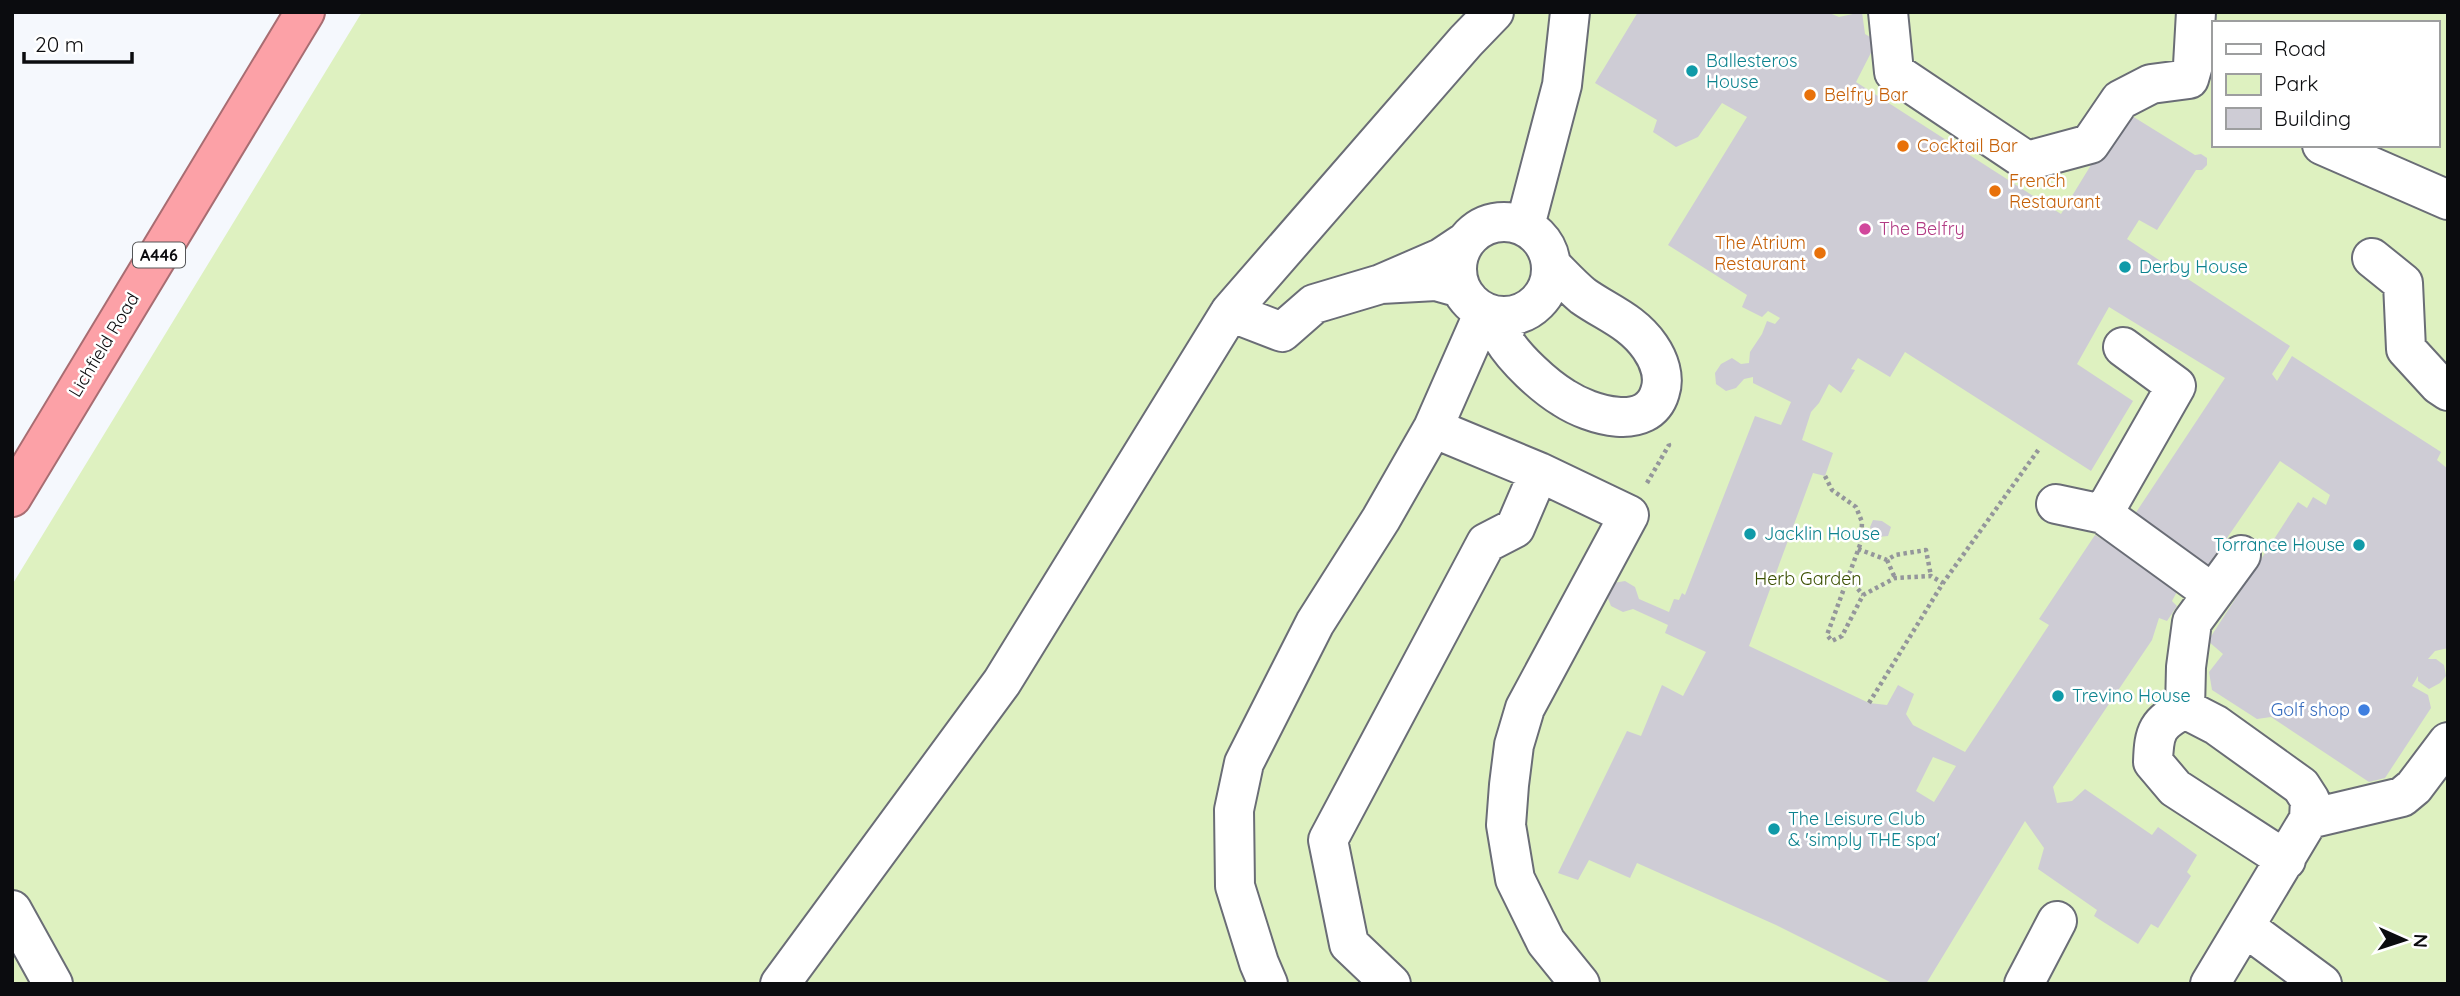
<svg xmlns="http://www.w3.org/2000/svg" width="2460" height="996" font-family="Quicksand,sans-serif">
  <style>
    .green { fill: #def1c0; fill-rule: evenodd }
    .building { fill: #ceccd5; fill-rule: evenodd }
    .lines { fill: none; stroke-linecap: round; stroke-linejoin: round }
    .minor-casing { stroke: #6a6d76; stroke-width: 42 }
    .highway-casing { stroke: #a86d72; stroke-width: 42 }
    .path { stroke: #94969b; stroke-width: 4.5; stroke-dasharray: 3.5 3.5; stroke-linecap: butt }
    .minor { stroke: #fff; stroke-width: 38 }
    .highway { stroke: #fca1a7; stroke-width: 38 }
    .culture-dot { fill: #0f9aa8; stroke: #fff; stroke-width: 2.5 }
    .food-dot { fill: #e8710a; stroke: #fff; stroke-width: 2.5 }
    .hotel-dot { fill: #d1479c; stroke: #fff; stroke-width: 2.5 }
    .shop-dot { fill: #3f7fe0; stroke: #fff; stroke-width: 2.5 }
    .labels { text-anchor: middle; stroke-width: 5; stroke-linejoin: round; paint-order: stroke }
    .shield { fill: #fff; stroke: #545557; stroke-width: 2 }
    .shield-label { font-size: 16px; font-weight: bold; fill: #0b0c0f }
    .culture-label { font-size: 18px; fill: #0d838f; stroke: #fff; text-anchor: start }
    .food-label { font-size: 18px; fill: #c56008; stroke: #fff; text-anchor: start }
    .hotel-label { font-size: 18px; fill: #b23c85; stroke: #fff; text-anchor: start }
    .street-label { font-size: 18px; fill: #0b0c0f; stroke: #fff }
    .park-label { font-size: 18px; fill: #3a4f00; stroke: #fff }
    .shop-label { font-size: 18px; fill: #366cbe; stroke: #fff; text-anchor: end }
  </style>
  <rect width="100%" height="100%" fill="#f5f8fd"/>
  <path class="green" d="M362,12H2448V984H12V585ZM2213,23H2437V145H2213Z"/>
  <path class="building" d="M1638,12H1827L1839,17L1862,12L1865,34L1877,41L1856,82L2061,214L2124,111L2195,155L2201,154L2207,158V165L2202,170H2196L2157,230L2139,220L2127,239L2290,346L2272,374L2277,381L2292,356L2441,452L2437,460L2448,469V648L2435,651L2428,659H2436L2444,665L2446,676L2440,683L2429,689L2418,681V676L2412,686L2428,695L2431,708L2385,778L2369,782L2271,717L2257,719L2212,690L2209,672L2223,654L2208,641L2298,502L2307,508L2313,497L2326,505L2330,495L2280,461L2205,570L2131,520L2225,378L2109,307L2077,364L2133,401L2091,471L1905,352L1890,377L1858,358L1851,369L1855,370L1841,393L1829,384L1819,403L1811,412L1802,440L1833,453L1825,476L1813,473L1749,646L1869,703L1887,705L1898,685L1914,694L1906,714L1913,725L1965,752L2049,625L2039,619L2095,535L2180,586L2172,601L2177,606L2167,621L2159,618L2152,640L2053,787L2057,803L2072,801L2085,789L2152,835L2158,827L2197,855L2187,872L2191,876L2158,928L2151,924L2138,944L2094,916L2097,910L2038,869L2044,848L2025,821L1926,984H1894L1776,925L1637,863L1630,878L1589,860L1578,880L1558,873L1627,731L1641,736L1662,685L1683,696L1706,652L1665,633L1668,625L1633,609L1623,612L1611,606L1607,596L1613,583L1625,581L1635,587L1639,599L1669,612L1674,599L1679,600L1682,593L1685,595L1755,416L1781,425L1791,402L1753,383V377L1744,379L1736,388L1726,391L1716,384L1715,373L1721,364L1732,358L1741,364L1749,363L1750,352L1762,334L1767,321L1775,324L1780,318L1768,311L1762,317L1742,307L1747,295L1668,245L1747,117L1722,103L1698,137L1676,147L1653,132L1657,120L1595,83ZM1933,757L1956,766L1934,802L1916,791Z
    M1873,520L1882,521L1891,527L1888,536L1878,537L1872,532L1870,527Z"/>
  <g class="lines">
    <g class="minor-casing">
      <path id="minor" d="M1888,12L1894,72L2027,161L2090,144L2120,100L2151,84L2189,79L2193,65L2196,12
        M2322,145L2448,200
        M1457 269a47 47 0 1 1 94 0a47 47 0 1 1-94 0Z
        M1525,226L1562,85L1570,12
        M2372,258L2403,283L2406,349L2439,385L2448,391
        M1461,288L1436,281L1381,284L1441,258L1465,242
        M1230,312L1466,41L1494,12
        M1508,316L1503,339C1515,359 1544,386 1564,398C1590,415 1648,433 1660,392C1665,377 1659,360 1650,347C1632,321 1607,313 1583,296C1572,287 1562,276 1552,266
        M1433,428L1539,472L1629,515L1525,708L1514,745L1509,785L1506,825L1515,879L1546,942L1580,984
        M2056,504L2103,514L2212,593
        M2103,514L2176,386L2123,347
        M2185,709L2186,667L2192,622L2241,555
        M2309,819L2402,797L2414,787L2448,742
        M12,910L53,984
        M2245,927L2322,984
        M780,984L1002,682L1230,312L1282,332L1314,304L1381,284
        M1268,984L1259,963L1235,886L1234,810L1244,763L1315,623L1381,519L1433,428L1484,312
        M1391,984L1349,944L1328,840L1486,543L1515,528L1539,472
        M2024,984L2057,921
        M2210,984L2309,819L2310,800L2301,786L2216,725L2185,709C2157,723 2154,731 2153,762L2175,788L2286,860"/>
    </g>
    <g class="highway-casing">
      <path id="highway" d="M12,497L305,12"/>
    </g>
    <path class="path" d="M1825,476L1832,490L1856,507L1862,522L1861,542L1827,635L1832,641L1842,636L1863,595L1895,578L1931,576L1943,583
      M1647,483L1669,445L1668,442
      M1858,549L1887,560L1895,555L1926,550L1931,576
      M1887,560L1895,578
      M1849,578L1863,595
      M1869,703L1943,583L2039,449"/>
    <use href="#minor" class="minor"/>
    <use href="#highway" class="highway"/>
  </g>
  <g class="culture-dot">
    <circle cx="1692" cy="71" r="7"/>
    <circle cx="2125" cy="267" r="7"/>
    <circle cx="1750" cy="534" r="7"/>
    <circle cx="2359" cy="545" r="7"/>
    <circle cx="2058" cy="696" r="7"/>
    <circle cx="1774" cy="829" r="7"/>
  </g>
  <g class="food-dot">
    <circle cx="1810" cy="95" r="7"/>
    <circle cx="1903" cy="146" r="7"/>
    <circle cx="1995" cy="191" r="7"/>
    <circle cx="1820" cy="253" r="7"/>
  </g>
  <circle class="hotel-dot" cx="1865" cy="229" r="7"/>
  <circle class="shop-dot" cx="2364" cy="710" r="7"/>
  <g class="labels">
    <rect class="shield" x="133" y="242.5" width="52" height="25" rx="5"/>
    <g class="shield-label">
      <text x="159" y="261">A446</text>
    </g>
    <g class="culture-label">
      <text x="1706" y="67">Ballesteros<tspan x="1706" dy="21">House</tspan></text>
      <text x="2139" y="273">Derby House</text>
      <text x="1764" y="540">Jacklin House</text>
      <text x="2345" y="551" text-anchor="end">Torrance House</text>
      <text x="2072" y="702">Trevino House</text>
      <text x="1788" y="825">The Leisure Club<tspan x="1788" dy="21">&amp; 'simply THE spa'</tspan></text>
    </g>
    <g class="food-label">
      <text x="1824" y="101">Belfry Bar</text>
      <text x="1917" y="152">Cocktail Bar</text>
      <text x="2009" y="187">French<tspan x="2009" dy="21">Restaurant</tspan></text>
      <text x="1806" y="249" text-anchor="end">The Atrium<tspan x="1806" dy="21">Restaurant</tspan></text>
    </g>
    <g class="hotel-label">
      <text x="1879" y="235">The Belfry</text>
    </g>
    <g class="street-label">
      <text transform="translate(104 345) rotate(-59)" y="6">Lichfield Road</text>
    </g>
    <g class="park-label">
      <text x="1808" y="585">Herb Garden</text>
    </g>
    <g class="shop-label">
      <text x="2350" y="716">Golf shop</text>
    </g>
  </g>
  <rect width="2460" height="996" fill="none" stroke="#0b0c0f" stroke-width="28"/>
  <rect x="2212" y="21" width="228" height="126" fill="#ffffff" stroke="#9d9e9f" stroke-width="2"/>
  <rect x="2226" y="44" width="35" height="10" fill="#ffffff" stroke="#9d9e9f" stroke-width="2"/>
  <text x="2274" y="56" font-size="21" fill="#0b0c0f">Road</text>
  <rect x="2226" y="74" width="35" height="21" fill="#def1c0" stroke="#9d9e9f" stroke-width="2"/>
  <text x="2274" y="91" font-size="21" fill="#0b0c0f">Park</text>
  <rect x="2226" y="108" width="35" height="21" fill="#ceccd5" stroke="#9d9e9f" stroke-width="2"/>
  <text x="2274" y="126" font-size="21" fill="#0b0c0f">Building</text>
  <g transform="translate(2404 940) rotate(93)" stroke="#ffffff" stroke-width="5" paint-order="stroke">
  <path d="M0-5L12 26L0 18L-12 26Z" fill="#0b0c0f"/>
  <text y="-10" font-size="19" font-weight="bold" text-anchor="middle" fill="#0b0c0f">N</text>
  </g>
  <path d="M24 52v10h108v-10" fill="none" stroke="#0b0c0f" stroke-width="3.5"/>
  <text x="35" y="52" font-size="21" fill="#0b0c0f" stroke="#ffffff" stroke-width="5" paint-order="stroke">20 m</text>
</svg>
